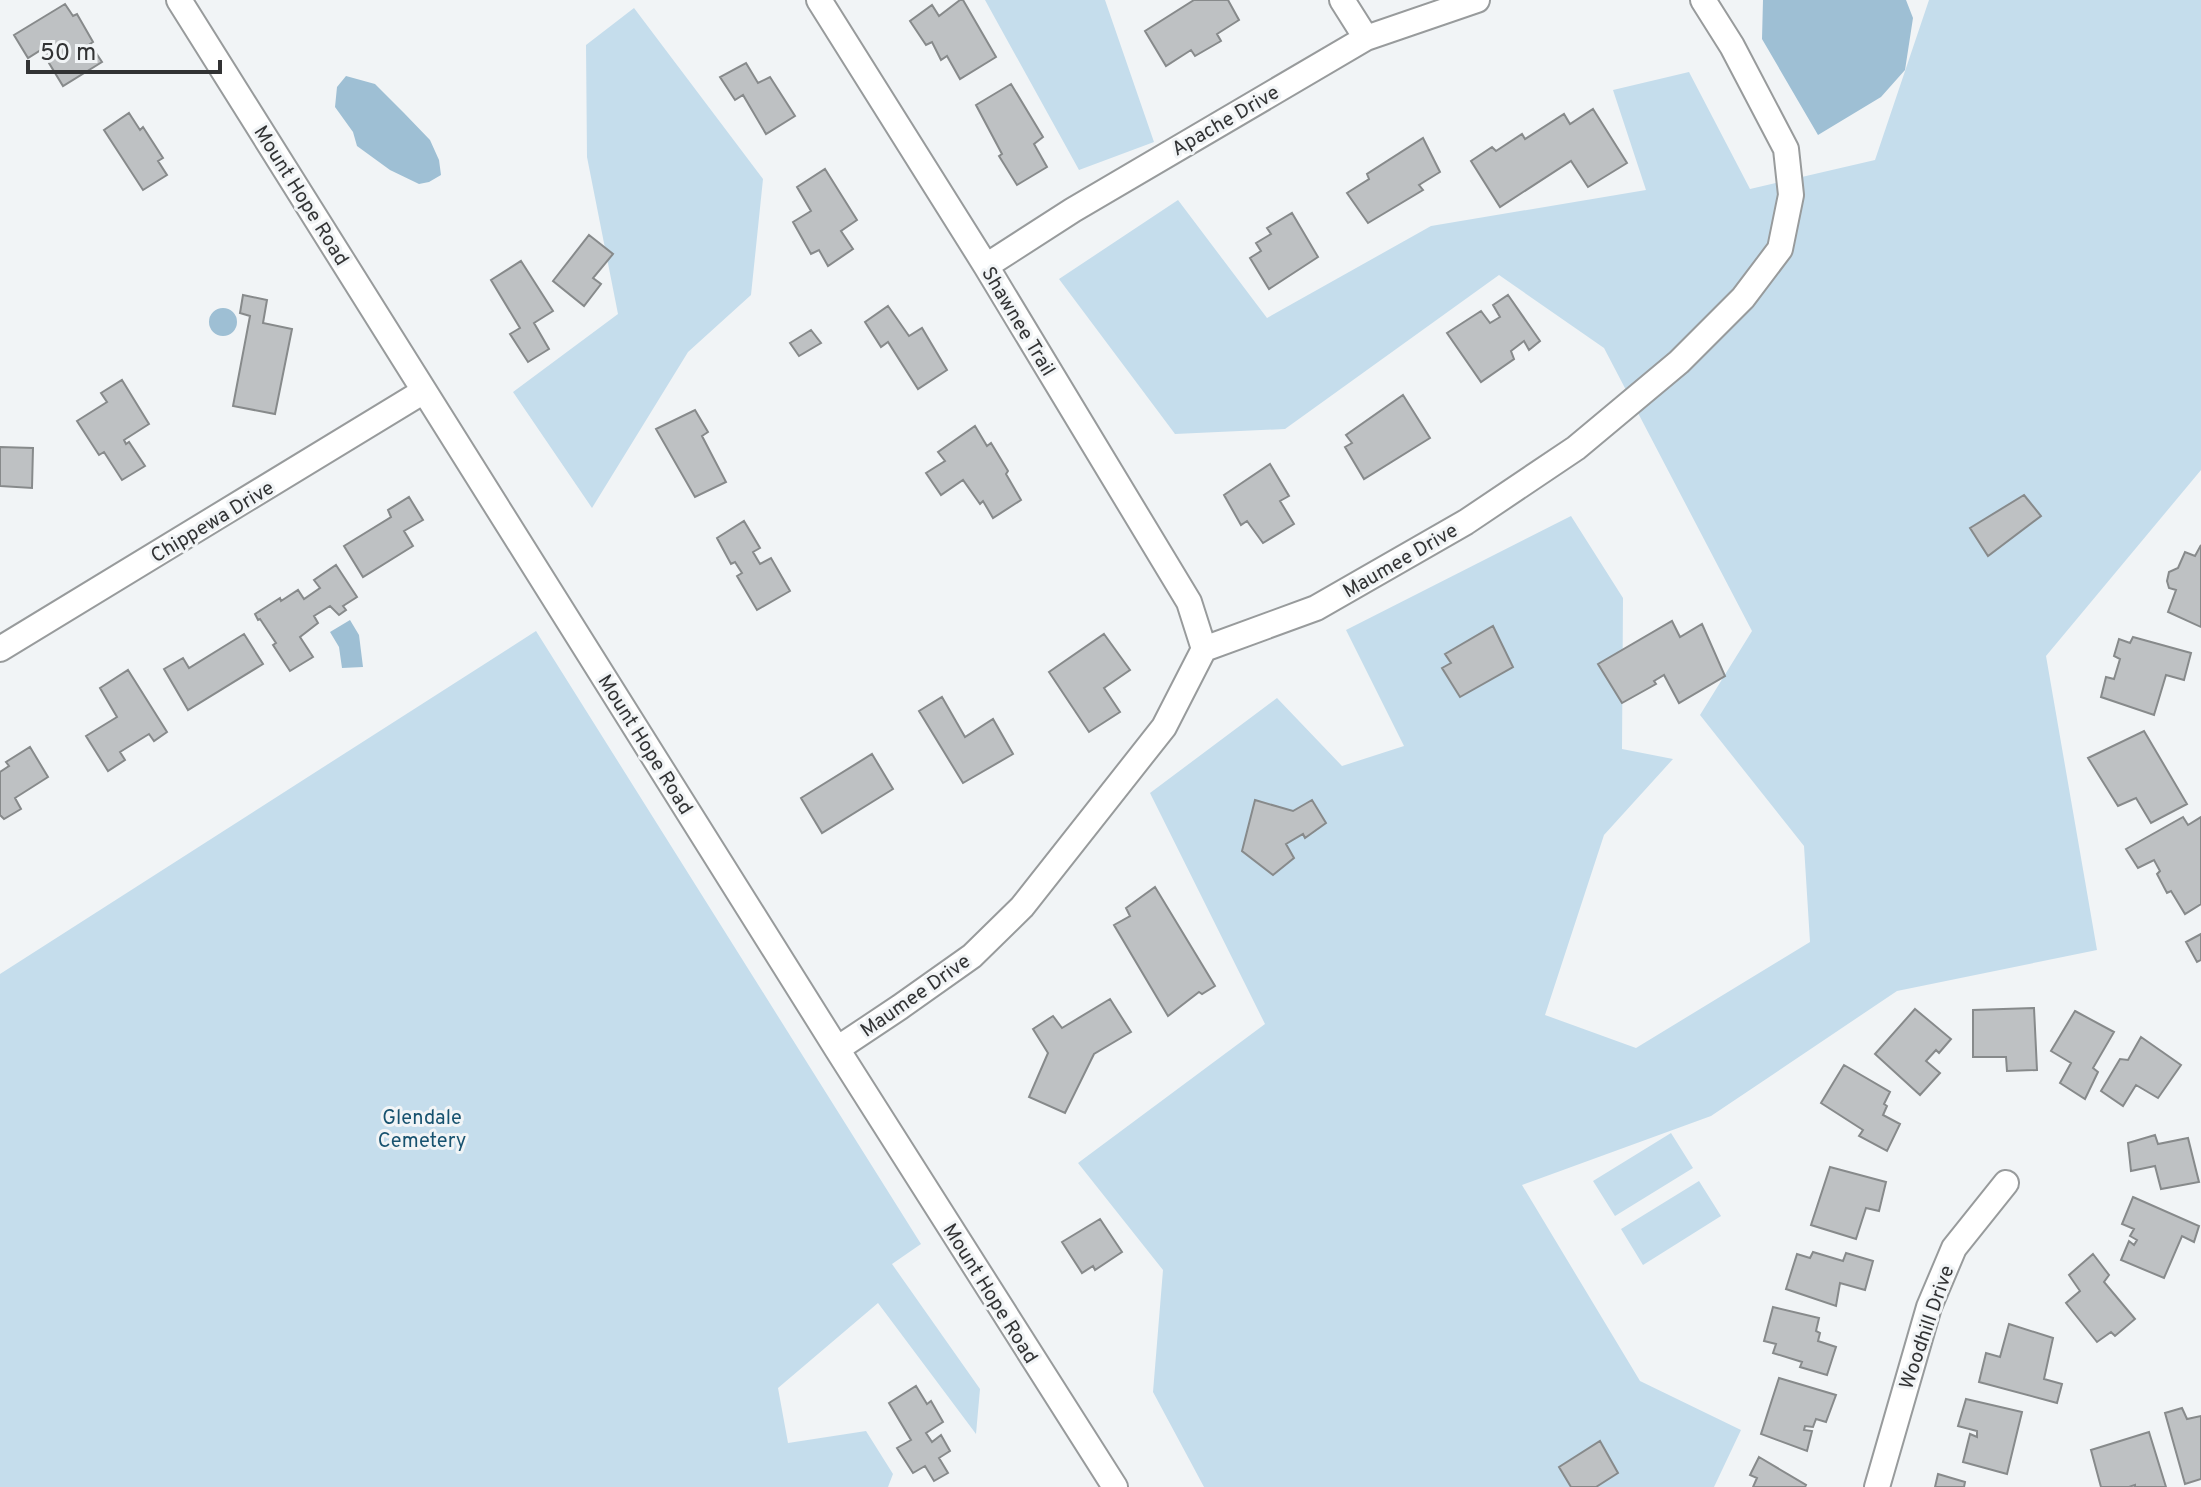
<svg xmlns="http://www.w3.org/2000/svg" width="2201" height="1487" font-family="Overpass,sans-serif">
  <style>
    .green { fill: #c5ddec }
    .water { fill: #9ebfd4 }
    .building { fill: #bec1c3; stroke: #878a8b; stroke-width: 2 }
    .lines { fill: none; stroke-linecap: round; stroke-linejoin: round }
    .minor-casing { stroke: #989b9c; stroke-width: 28 }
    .minor { stroke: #fff; stroke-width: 24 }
    .labels { text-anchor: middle; stroke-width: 6; stroke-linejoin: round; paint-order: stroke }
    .street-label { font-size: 20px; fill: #323334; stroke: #f1f4f6 }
    .park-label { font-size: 20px; fill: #17526f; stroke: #f1f4f6 }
  </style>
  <rect width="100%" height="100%" fill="#f1f4f6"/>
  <path class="green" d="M985,0H1105L1154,142L1079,170Z
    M1929,0H2201V470L2046,656L2097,950L1897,991L1711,1116L1522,1185L1640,1381L1741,1430L1714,1487H1204L1153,1392L1163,1270L1078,1163L1265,1024L1150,793L1277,698L1342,766L1404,746L1346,630L1571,516L1623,598L1622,749L1673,759L1604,835L1545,1015L1636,1048L1810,942L1804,846L1700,715L1752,631L1604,348L1499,275L1285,429L1175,434L1059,279L1178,200L1267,318L1431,226L1646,190L1613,90L1689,72L1750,189L1875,160Z
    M634,8L763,179L751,295L688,352L592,508L513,392L618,314L587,157L586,45Z
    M536,631L921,1244L892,1264L980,1389L976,1434L878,1303L778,1388L788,1443L866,1431L893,1474L888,1487H0V974Z
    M1671,1133L1693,1168L1615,1216L1593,1181Z
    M1699,1181L1721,1216L1643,1265L1621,1229Z"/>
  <path class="water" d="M1763,0H1906L1913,18L1905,70L1881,97L1818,135L1762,39Z
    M346,76L375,84L404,113L430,140L439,160L441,175L429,182L419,184L390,170L357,146L353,132L335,107L337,87Z
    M209 322a14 14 0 1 1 28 0a14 14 0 1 1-28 0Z
    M350,620L359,635L363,667L342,668L339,647L330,632Z"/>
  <path class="building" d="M960,0H963L996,57L960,79L947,56L941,60L932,42L926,45L910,21L932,5L939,16Z
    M1194,0H1228L1239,20L1217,34L1221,41L1195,56L1191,50L1166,66L1145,31Z
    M65,4L73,16L77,14L93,42L90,44L102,62L63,86L41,50L28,58L14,35Z
    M746,63L758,83L770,77L795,116L766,134L743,95L735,100L720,77Z
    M1011,84L1043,137L1034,144L1047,167L1017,185L999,156L1002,154L976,105Z
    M1593,109L1627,163L1588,187L1571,161L1500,207L1471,161L1492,147L1496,151L1522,134L1525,139L1564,114L1570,124Z
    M129,113L140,130L143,127L163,158L158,161L167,175L143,190L104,130Z
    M1423,138L1440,172L1419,185L1423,190L1368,223L1347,193L1369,179L1367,174Z
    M825,169L857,220L841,231L853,249L828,266L819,250L811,254L793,222L811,211L797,187Z
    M1292,213L1318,257L1269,289L1250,258L1261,251L1256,243L1271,234L1267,228Z
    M589,235L613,254L593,278L601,284L584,306L553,281Z
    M521,261L553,311L534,323L549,349L528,362L510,334L520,328L491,280Z
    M243,295L267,300L263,323L292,329L275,414L233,406L250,316L240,313Z
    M1508,295L1540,341L1529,350L1524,341L1511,351L1514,359L1481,382L1447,333L1481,311L1490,323L1500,317L1493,305Z
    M888,306L909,336L922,328L947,370L918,389L888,342L881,347L865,322Z
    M811,330L821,343L799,356L790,343Z
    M122,380L149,424L124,440L126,444L129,442L145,466L122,480L104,452L99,455L77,421L107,402L101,393Z
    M1403,395L1430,438L1364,479L1345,447L1352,443L1346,435Z
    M695,410L708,432L702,436L726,482L695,497L656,429Z
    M975,426L987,446L991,443L1008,471L1006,474L1021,500L993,518L983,501L980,504L963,480L941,495L926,473L945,461L938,452Z
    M0,447L33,448L32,488L0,486Z
    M1270,464L1289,496L1280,501L1294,524L1263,543L1247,521L1241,525L1224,495Z
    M2024,495L2041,516L1988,556L1970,528Z
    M409,497L423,520L404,531L413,546L363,577L344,546L391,517L388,510Z
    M744,521L760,548L753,552L760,564L771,558L790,591L757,610L737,576L742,573L735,562L731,564L717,538Z
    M2201,545V627L2168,612L2176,590L2169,588L2167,581L2169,572L2178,568L2185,552L2195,556Z
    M336,565L357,597L343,606L346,610L339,615L330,606L314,616L318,623L300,637L313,657L290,671L273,645L276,643L260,619L258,620L255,614L280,598L281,601L298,590L304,599L320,588L314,580Z
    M1672,621L1680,637L1702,624L1725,676L1679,703L1664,675L1654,681L1656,684L1622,703L1598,664Z
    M1493,626L1513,667L1460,697L1442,668L1451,663L1445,654Z
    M244,634L263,664L188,710L164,669L183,658L189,668Z
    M1104,634L1130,670L1104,688L1120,712L1089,732L1049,672Z
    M2133,637L2191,653L2184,680L2166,675L2154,715L2101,697L2106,677L2114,679L2120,659L2114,656L2119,639L2130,643Z
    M128,670L167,732L154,741L149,734L120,752L125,760L108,771L86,736L117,717L100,688Z
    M942,697L965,737L993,719L1013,754L963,783L919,711Z
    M2144,731L2187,804L2151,823L2136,798L2118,806L2088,758Z
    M30,747L48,777L15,798L21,809L4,819L0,815V772L9,766L6,762Z
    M872,754L893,789L822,833L801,798Z
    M1255,800L1293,811L1312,800L1326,823L1305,838L1303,834L1286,844L1294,858L1273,875L1242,851Z
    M2183,817L2188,825L2201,817V904L2185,914L2171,891L2167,893L2157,874L2160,871L2154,860L2138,868L2126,849Z
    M1155,887L1215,986L1202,994L1199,992L1168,1016L1114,925L1130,916L1126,908Z
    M2201,934V960L2197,962L2186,942Z
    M1110,999L1131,1032L1094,1054L1065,1113L1029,1097L1048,1053L1033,1029L1053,1016L1062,1028Z
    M2034,1008L2037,1070L2007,1071L2006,1057H1973V1010Z
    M1915,1009L1951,1039L1939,1053L1936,1050L1926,1061L1940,1073L1920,1095L1875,1054Z
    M2075,1011L2114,1032L2093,1068L2098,1072L2085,1099L2060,1083L2071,1063L2051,1051Z
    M2141,1037L2181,1065L2158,1098L2136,1085L2123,1106L2101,1091L2120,1059L2128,1060Z
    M1844,1065L1890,1092L1884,1104L1887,1106L1883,1115L1900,1124L1887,1151L1859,1136L1863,1130L1821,1103Z
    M2155,1135L2158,1144L2188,1138L2199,1182L2161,1189L2155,1166L2131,1171L2128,1143Z
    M1830,1167L1886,1182L1879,1211L1866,1208L1856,1239L1811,1225Z
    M2133,1197L2199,1226L2194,1242L2182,1236L2164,1278L2121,1260L2129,1241L2134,1245L2137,1240L2130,1236L2134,1229L2122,1224Z
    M1100,1219L1122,1252L1095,1270L1093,1266L1082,1273L1062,1242Z
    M1813,1252L1843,1261L1846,1253L1873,1261L1865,1290L1840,1283L1836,1306L1786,1289L1797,1254L1810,1258Z
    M2093,1254L2109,1275L2104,1282L2135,1319L2115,1336L2111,1332L2097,1342L2066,1303L2080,1291L2069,1275Z
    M1773,1307L1819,1318L1816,1331L1820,1333L1818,1341L1836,1347L1827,1375L1800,1367L1802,1362L1773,1353L1776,1344L1764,1341Z
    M2009,1324L2053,1338L2044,1379L2062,1384L2057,1403L1979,1382L1986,1353L2000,1357Z
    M1779,1378L1836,1395L1826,1422L1816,1419L1813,1427L1805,1426L1804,1430L1812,1431L1807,1451L1761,1434Z
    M916,1386L927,1404L931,1401L943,1422L926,1433L932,1442L941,1435L950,1451L939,1458L948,1473L934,1481L925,1466L913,1473L897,1448L911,1440L889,1403Z
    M1966,1399L2022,1412L2007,1474L1963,1462L1970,1434L1977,1437V1431L1958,1426Z
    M2182,1408L2187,1419L2201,1416V1479L2185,1484L2165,1413Z
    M2149,1432L2166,1487H2135V1485L2129,1487H2101L2091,1450Z
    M1600,1441L1618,1473L1596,1487H1571L1559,1467Z
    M1759,1457L1806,1485L1805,1487H1753L1757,1478L1750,1475Z
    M1938,1474L1965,1482L1964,1487H1935Z"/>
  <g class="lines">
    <g class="minor-casing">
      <path id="minor" d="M179,0L837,1049L1115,1487
        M819,0L986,266L1189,602L1204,649
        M1342,0L1366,38
        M986,266L1073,210L1366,38L1477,0
        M0,649L424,391
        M837,1049L900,1007L972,956L1022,907L1164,727L1204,649L1316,608L1466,522L1576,448L1679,362L1743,298L1780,249L1791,195L1786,149L1732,46L1703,0
        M1877,1487L1929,1307L1954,1248L2006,1183"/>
    </g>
    <use href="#minor" class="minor"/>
  </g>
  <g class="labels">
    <g class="street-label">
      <text transform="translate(1225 120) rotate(-30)" y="7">Apache Drive</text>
      <text transform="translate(302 195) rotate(58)" y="7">Mount Hope Road</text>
      <text transform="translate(1019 321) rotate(59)" y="7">Shawnee Trail</text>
      <text transform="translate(212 521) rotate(-31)" y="7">Chippewa Drive</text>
      <text transform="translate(1400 560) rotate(-30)" y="7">Maumee Drive</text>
      <text transform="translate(646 744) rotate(58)" y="7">Mount Hope Road</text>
      <text transform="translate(915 995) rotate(-35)" y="7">Maumee Drive</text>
      <text transform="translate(991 1293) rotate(58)" y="7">Mount Hope Road</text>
      <text transform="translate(1926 1327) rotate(-71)" y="7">Woodhill Drive</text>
    </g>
    <g class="park-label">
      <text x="422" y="1124">Glendale<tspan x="422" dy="23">Cemetery</tspan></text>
    </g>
  </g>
  <path d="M28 60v12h192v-12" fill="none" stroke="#323334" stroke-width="4"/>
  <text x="40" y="60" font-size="24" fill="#323334" stroke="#f1f4f6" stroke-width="6" paint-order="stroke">50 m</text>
</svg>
